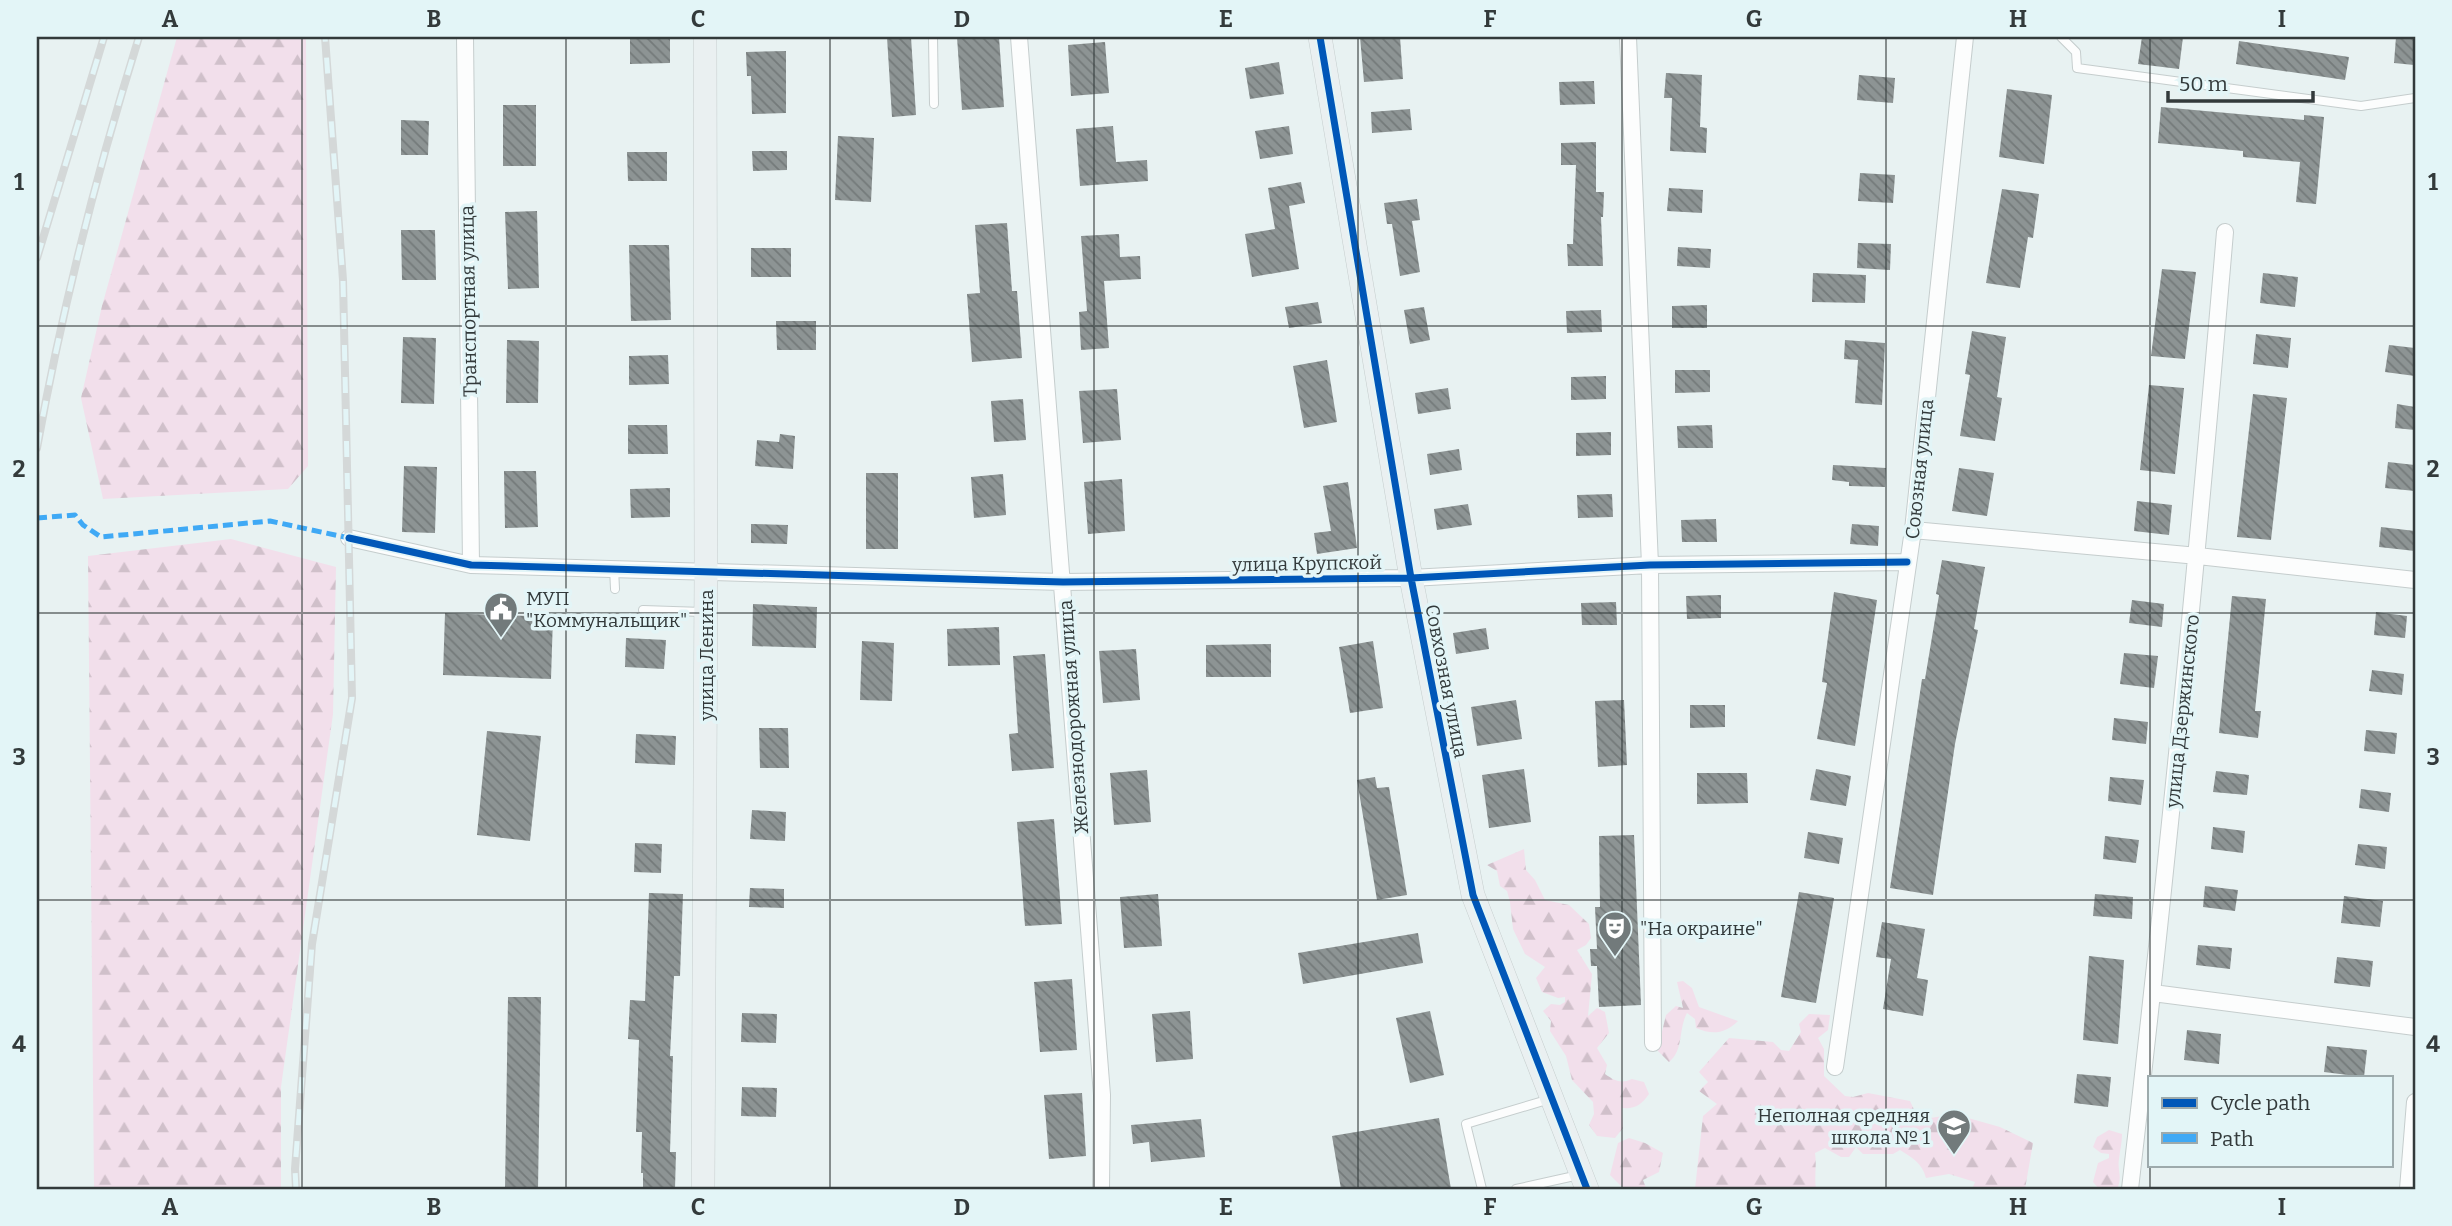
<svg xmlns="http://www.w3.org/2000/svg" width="2452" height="1226" font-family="Bitter,serif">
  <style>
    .forest { fill: url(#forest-firs) }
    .building { fill: url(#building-back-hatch) }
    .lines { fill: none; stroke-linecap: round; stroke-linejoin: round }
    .lane-casing { stroke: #c5cdcd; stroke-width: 10 }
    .street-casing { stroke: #c5cdcd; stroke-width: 18 }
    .secondary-casing { stroke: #c5cdcd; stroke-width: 24 }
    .lane { stroke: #fcfdfd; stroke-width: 8 }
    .street { stroke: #fcfdfd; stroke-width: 16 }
    .secondary { stroke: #eaf0f1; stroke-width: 23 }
    .rail-casing { stroke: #d4d8d8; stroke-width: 8 }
    .rail { stroke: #e3f5f7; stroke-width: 5; stroke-dasharray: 16; stroke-linecap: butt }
    .quiet { stroke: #3fa9f5; stroke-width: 5; stroke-dasharray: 10 5; stroke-linecap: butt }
    .cycleway-casing { stroke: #e3f5f7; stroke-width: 11 }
    .cycleway { stroke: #0057b8; stroke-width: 7 }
    .grid { fill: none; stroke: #333a3b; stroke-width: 2; stroke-opacity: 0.55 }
    .labels { text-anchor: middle; stroke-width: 7; stroke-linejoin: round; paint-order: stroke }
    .street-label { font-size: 19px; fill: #333a3b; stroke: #e3f5f7 }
    .poi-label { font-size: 19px; fill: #333a3b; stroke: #e3f5f7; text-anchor: start }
    .neatline { fill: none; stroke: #333a3b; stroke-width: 2.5 }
    .grid-label { font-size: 23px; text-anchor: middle; font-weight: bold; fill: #333a3b }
  </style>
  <defs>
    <pattern id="forest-firs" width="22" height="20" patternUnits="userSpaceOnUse" patternTransform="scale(1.75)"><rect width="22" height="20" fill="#f2dfeb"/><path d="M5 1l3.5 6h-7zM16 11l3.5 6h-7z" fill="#d0c0ca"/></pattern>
    <pattern id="building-back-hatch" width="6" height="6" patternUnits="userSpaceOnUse" patternTransform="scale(1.75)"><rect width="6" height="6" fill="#8d9494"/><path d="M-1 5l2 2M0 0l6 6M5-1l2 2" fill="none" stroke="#747a7a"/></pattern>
  </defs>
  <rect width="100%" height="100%" fill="#e8f2f2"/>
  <path class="forest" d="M177,37H306L308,466L288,489L103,499L81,398L102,306Z
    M231,539L336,567L333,714L281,1087V1189H94L88,556Z
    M1524,849L1526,870L1535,880L1545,900L1569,905L1589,924L1591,938L1586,945L1577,950L1592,974L1588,1016L1597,1008L1605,1012L1609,1033L1597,1048L1607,1065L1605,1074C1615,1081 1621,1084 1632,1079L1644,1082L1649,1094C1641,1105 1636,1109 1622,1108L1623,1128L1615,1138L1597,1136L1589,1125L1594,1114L1593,1102L1572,1080L1566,1056L1550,1031L1551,1021L1543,1011L1551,1004L1560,1005L1565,1002V997L1558,998L1542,992L1536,978L1545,967L1525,954L1513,929L1510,902L1507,891L1500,886L1497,871L1487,865Z
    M1683,981L1692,988L1699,1007L1738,1021C1725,1034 1712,1035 1696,1028L1695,1019L1687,1013C1678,1030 1684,1050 1669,1062L1655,1048L1661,1036L1666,1015L1676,1006L1683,1008L1677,982Z
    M1809,1014L1830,1015L1828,1030L1818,1038L1824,1049V1076L1845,1096L1853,1097L1868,1093L1910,1101L1919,1120L1954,1114L2000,1127L2033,1143L2025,1189H1972L1975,1182L1949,1174L1926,1178C1922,1163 1913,1158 1900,1150L1893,1154H1863L1856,1147L1849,1157H1841L1825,1148L1815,1153C1817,1166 1814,1176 1816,1189H1695L1703,1116L1717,1104L1699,1091L1708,1082L1699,1072L1729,1038L1773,1042L1781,1050L1789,1051L1801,1032L1799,1024Z
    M2109,1130L2122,1134C2122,1143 2120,1150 2119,1159C2117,1171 2123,1176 2117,1189H2099L2093,1182L2098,1163L2109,1158V1154L2101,1153L2093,1147L2097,1137Z
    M1629,1138L1645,1143L1663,1153L1659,1172L1643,1180L1646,1188L1649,1189H1624L1610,1175L1618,1143Z"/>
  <path class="building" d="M630,37H670V63L630,64Z
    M887,37H911L916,115L892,117Z
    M957,37H999L1004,107L962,110Z
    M1360,37H1400L1403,79L1364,82Z
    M2142,37H2183L2179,69L2138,64Z
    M2396,37H2415L2414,65L2394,63Z
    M2239,41L2349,57L2345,80L2236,64Z
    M1105,42L1109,93L1071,96L1068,45Z
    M786,51V113L752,114L751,76H747L746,52Z
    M1279,62L1284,94L1250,99L1245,68Z
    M1666,73L1702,75L1700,127L1707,128L1706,153L1670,151L1672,98H1664Z
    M1859,75L1895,78L1893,103L1857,100Z
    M1594,81L1595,104L1560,105L1559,82Z
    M2007,89L2052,95L2044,164L1999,157Z
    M503,105H536V166H503Z
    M2161,107L2304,120V115L2324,117L2316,204L2296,202L2300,162L2243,157V151L2158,143Z
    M1410,109L1412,130L1372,133L1371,112Z
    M401,120L429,121L428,155H401Z
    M1113,126L1116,162L1147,160L1148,181L1080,186L1076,129Z
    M1289,126L1293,154L1260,159L1255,131Z
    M838,136L874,138L871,202L835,200Z
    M1596,142V192H1604L1603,217H1601L1603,266H1568L1567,244H1573L1576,165H1561V143Z
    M752,151H787V170L753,171Z
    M627,152H667V181H628Z
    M1860,173L1895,175L1893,203L1858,201Z
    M1301,182L1305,203L1289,206L1299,269L1252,277L1245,234L1275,229L1268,188Z
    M1669,188L1703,190L1702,213L1667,211Z
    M2002,189L2039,194L2033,238L2028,237L2020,288L1986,283Z
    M1417,199L1420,220L1412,221L1420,272L1400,276L1392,224H1387L1384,203Z
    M537,211L539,288L508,289L505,212Z
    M1007,223L1012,291H1017L1022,358L972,362L967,294L980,293L975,225Z
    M401,230H435L436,280H402Z
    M1119,234L1120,257L1140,256L1141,279L1104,281L1109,348L1081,350L1079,312L1087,311L1081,236Z
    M1858,243L1891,244L1890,270L1857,268Z
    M629,245H669L671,320L631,321Z
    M1678,247L1711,249L1710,268L1677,266Z
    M751,248H791V277H751Z
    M2162,269L2196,272L2185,359L2151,356Z
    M1813,273L1866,275L1865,303L1812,302Z
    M2263,273L2298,277L2295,307L2260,303Z
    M1318,302L1322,323L1289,328L1285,307Z
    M1707,305V328H1672V306Z
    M1424,307L1430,340L1410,344L1404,310Z
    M1601,310L1602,332L1567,333L1566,311Z
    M776,321H816V350H777Z
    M1972,331L2006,337L1997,397L2002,398L1995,441L1960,436L1970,375L1965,374Z
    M2256,334L2291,338L2288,368L2253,364Z
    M403,337L436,338L434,404L401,403Z
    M507,340L539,341L538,403H506Z
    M1845,340L1885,343L1882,405L1855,403L1858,360L1844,359Z
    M2389,345L2415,348V376L2385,372Z
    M668,355L669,384L629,385V356Z
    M1327,360L1337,422L1304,428L1293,366Z
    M1675,370H1710V392L1675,393Z
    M1606,376V399L1571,400V377Z
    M2149,385L2184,388L2175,474L2140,470Z
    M1448,388L1451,409L1418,414L1415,393Z
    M1117,389L1121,440L1083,443L1079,391Z
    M2253,394L2287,398L2271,540L2237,537Z
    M1023,399L1026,440L994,442L991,401Z
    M2397,404L2415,407V430L2395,428Z
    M628,425H667L668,454H628Z
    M1712,425L1713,448H1678L1677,426Z
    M1611,432V455L1576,456V433Z
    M780,434L795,436L793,469L755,466L757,440L779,442Z
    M1459,449L1462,470L1430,475L1427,454Z
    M2388,462L2415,465V491L2385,488Z
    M1833,465L1886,468L1885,487L1849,486V482L1832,480Z
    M404,466L437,467L435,533L402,532Z
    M1959,468L1994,473L1987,516L1952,511Z
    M504,471H536L538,527L505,528Z
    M866,473H898V549H866Z
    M1003,474L1006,515L974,518L971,477Z
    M1122,479L1125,531L1088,534L1084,482Z
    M1348,482L1357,548L1317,554L1314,533L1331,531L1323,486Z
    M670,488V517L631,518L630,489Z
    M1612,494L1613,517L1578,518L1577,495Z
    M2137,501L2172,505L2169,535L2134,531Z
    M1468,504L1472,525L1437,530L1434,509Z
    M1716,519L1717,542H1682L1681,520Z
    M751,524L788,525L787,544L751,543Z
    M1852,524L1879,526L1878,546L1850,544Z
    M2381,527L2415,531V551L2379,547Z
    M1942,560L1985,567L1974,629L1978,630L1955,744L1933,895L1890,888L1918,706L1922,679H1925L1939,595L1936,594Z
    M1834,592L1877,600L1855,746L1817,739L1827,683L1822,682Z
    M1721,595V618L1687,619L1686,596Z
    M2232,596L2266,599L2255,711H2261L2258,738L2219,733Z
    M2132,600L2164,604L2162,627L2129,623Z
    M1616,602L1617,625H1582L1581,603Z
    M753,604L817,607L816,648L752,646Z
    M2376,612L2407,616L2405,638L2374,635Z
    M445,613L553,617L551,679L443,675Z
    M999,627L1000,665L948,666L947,629Z
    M1486,628L1489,649L1456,654L1453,633Z
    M626,638L666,640L664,669L625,667Z
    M862,641L894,643L892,701L860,700Z
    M1373,641L1383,708L1350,713L1339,647Z
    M1271,644V677H1206V645Z
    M1136,649L1140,700L1103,703L1099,651Z
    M2124,653L2158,656L2154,688L2120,684Z
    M1045,654L1054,768L1012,771L1009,734L1018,733L1013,656Z
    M2372,670L2404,674L2402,695L2369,691Z
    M1516,700L1522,739L1477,746L1471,707Z
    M1624,700L1627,765L1598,767L1595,701Z
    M1690,705H1725V727L1690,728Z
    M2114,718L2148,722L2146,744L2112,740Z
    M759,728H788L789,768H760Z
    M2366,730L2397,733L2395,754L2364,751Z
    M487,731L541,736L530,841L477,835Z
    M636,734L676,736L675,765L635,763Z
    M1524,769L1531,822L1489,828L1482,775Z
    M1816,769L1851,776L1846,806L1810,800Z
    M1147,770L1151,822L1114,825L1110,773Z
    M2216,771L2249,775L2247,795L2213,792Z
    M1697,773H1747L1748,803L1697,804Z
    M1375,777L1377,788L1389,787L1407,895L1377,900L1357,780Z
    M2110,777L2144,780L2141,805L2108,801Z
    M2361,789L2391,793L2389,812L2359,808Z
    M752,810L786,812L785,841L750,839Z
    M1054,819L1062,924L1025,926L1017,822Z
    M2213,827L2245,831L2243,853L2211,849Z
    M1808,832L1843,838L1839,864L1804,858Z
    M1634,835L1641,1005L1599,1007L1597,966H1591L1590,949H1597L1595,907H1600L1599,836Z
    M2105,836L2139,840L2136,863L2103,859Z
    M635,843L662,844L661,873L634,872Z
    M2358,844L2387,847L2385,869L2355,865Z
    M2205,886L2238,890L2235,911L2203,907Z
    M750,888L784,889V908L749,907Z
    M1799,892L1834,898L1816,1003L1781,997Z
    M649,893L683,894L680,976H674L670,1056H673L670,1152H676L675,1189H643V1173H641L642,1132H636L639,1040L628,1039L630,1000L645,1001Z
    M1158,894L1162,946L1124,948L1120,897Z
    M2095,894L2133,897L2132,919L2093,916Z
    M2344,896L2383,901L2380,927L2341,923Z
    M1882,922L1925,929L1917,978L1928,980L1923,1016L1883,1009L1891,959L1876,957Z
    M1418,933L1423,963L1303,984L1298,953Z
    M2198,945L2232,948L2230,969L2196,965Z
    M2089,956L2124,960L2118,1044L2083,1040Z
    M2337,957L2373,961L2370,987L2334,983Z
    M1072,979L1077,1050L1040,1052L1034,982Z
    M508,997H541L538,1189H505Z
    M1190,1011L1193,1059L1156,1062L1152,1014Z
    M1430,1011L1444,1075L1410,1083L1396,1018Z
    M742,1013L777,1014L776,1043L741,1042Z
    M2187,1030L2221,1034L2219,1064L2184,1060Z
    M2327,1046L2367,1050L2364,1077L2324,1072Z
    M2077,1074L2111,1077L2108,1107L2074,1103Z
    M742,1087L777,1088L776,1117L741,1116Z
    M1082,1093L1086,1156L1049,1159L1044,1095Z
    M1439,1118L1451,1189H1341L1332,1136Z
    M1201,1119L1205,1157L1151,1162L1149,1142L1133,1144L1131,1125Z"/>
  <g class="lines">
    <g class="lane-casing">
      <path id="lane" d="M933,37L934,104
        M2061,37L2076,52L2077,68L2361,106L2415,98
        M614,568L615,589
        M643,610L703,612
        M1482,1189L1466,1124L1550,1099
        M1516,1189L1579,1175"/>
    </g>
    <g class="street-casing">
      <path id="street" d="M465,37L471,565
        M1019,37L1102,1095L1101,1189
        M1628,37L1650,565L1653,1043
        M1913,530L2198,556L2415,580
        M349,538L471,565L1063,582L1411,578L1650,565L1907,562
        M2153,993L2415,1027
        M1835,1067L1913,530L1965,37
        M2130,1189C2167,871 2198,552 2225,232
        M2408,1189L2415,1102"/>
    </g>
    <g class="secondary-casing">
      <path id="secondary" d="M1320,37L1411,578L1473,895L1587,1189
        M703,1189L706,570L705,37"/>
    </g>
    <use href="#lane" class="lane"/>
    <use href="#street" class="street"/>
    <use href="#secondary" class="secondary"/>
    <g class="rail-casing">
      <path id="rail" d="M37,258L104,37
        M37,448C62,309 97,171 139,37
        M296,1189L295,1169L312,944L352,698L343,280L325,37"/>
    </g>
    <use href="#rail" class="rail"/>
    <path class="quiet" d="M37,518L75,515L83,525L101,537L270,521L349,538"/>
    <g class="cycleway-casing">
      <path id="cycleway" d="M1320,37L1411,578L1473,895L1587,1189
        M349,538L471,565L1063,582L1411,578L1650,565L1907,562"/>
    </g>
    <use href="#cycleway" class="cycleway"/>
  </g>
  <path class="grid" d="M302,37V1189M566,37V1189M830,37V1189M1094,37V1189M1358,37V1189M1622,37V1189M1886,37V1189M2150,37V1077M37,326H2415M37,613H2415M37,900H2415M2150,1165V1189"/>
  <defs>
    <g id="civic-pin" transform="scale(1.75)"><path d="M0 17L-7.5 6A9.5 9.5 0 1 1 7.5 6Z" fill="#727a7b" stroke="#e3f5f7"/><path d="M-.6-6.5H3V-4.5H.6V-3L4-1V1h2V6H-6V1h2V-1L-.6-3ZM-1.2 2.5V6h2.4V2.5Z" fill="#fff"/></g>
    <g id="theatre-pin" transform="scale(1.75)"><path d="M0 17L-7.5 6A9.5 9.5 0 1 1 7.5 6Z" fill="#727a7b" stroke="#e3f5f7"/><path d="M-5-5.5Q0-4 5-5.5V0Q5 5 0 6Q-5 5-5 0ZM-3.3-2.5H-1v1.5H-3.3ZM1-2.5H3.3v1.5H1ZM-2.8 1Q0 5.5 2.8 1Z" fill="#fff"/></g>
    <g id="school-pin" transform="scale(1.75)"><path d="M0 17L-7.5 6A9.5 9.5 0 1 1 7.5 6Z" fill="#727a7b" stroke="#e3f5f7"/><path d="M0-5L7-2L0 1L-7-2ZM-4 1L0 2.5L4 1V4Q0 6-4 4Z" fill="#fff"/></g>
  </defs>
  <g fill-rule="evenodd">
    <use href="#civic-pin" x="501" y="609"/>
    <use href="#theatre-pin" x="1615" y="928"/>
    <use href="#school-pin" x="1954" y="1126"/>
  </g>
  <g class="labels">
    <g class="street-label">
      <text transform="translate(468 301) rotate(-91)" y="7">Транспортная улица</text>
      <text transform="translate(1919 469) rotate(-84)" y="7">Союзная улица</text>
      <text transform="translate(1307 563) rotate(-1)" y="7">улица Крупской</text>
      <text transform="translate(706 655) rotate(-90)" y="7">улица Ленина</text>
      <text transform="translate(1447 681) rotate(79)" y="7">Совхозная улица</text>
      <text transform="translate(2182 711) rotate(-84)" y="7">улица Дзержинского</text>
      <text transform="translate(1073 717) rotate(-94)" y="7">Железнодорожная улица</text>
    </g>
    <g class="poi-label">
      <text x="526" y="605">МУП<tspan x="526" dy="22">"Коммунальщик"</tspan></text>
      <text x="1640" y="935">"На окраине"</text>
      <text x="1930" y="1122" text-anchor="end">Неполная средняя<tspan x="1930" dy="22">школа № 1</tspan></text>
    </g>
  </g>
  <rect width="2452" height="1226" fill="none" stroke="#e3f5f7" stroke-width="77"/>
  <rect x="2148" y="1076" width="245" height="91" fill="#e3f5f7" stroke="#9daaac" stroke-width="2"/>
  <rect x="2162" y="1098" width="35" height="10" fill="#0057b8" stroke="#9daaac" stroke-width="2"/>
  <text x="2210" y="1110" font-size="21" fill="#333a3b">Cycle path</text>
  <rect x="2162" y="1133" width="35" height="10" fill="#3fa9f5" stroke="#9daaac" stroke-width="2"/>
  <text x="2210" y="1146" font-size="21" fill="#333a3b">Path</text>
  <path d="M2168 91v10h145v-10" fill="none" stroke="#333a3b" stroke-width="3.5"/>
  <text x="2179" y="91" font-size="21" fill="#333a3b" stroke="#e3f5f7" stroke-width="5" paint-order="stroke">50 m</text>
  <rect x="38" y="38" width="2376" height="1150" class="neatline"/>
  <g class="grid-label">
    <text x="170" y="27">A</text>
    <text x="434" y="27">B</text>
    <text x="698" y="27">C</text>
    <text x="962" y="27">D</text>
    <text x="1226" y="27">E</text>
    <text x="1490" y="27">F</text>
    <text x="1754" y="27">G</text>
    <text x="2018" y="27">H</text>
    <text x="2282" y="27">I</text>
    <text x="19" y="190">1</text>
    <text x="2433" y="190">1</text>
    <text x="19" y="477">2</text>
    <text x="2433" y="477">2</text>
    <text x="19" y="765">3</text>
    <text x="2433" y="765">3</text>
    <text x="19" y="1052">4</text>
    <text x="2433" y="1052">4</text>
    <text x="170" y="1215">A</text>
    <text x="434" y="1215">B</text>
    <text x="698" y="1215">C</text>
    <text x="962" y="1215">D</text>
    <text x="1226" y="1215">E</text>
    <text x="1490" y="1215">F</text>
    <text x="1754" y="1215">G</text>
    <text x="2018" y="1215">H</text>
    <text x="2282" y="1215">I</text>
  </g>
</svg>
